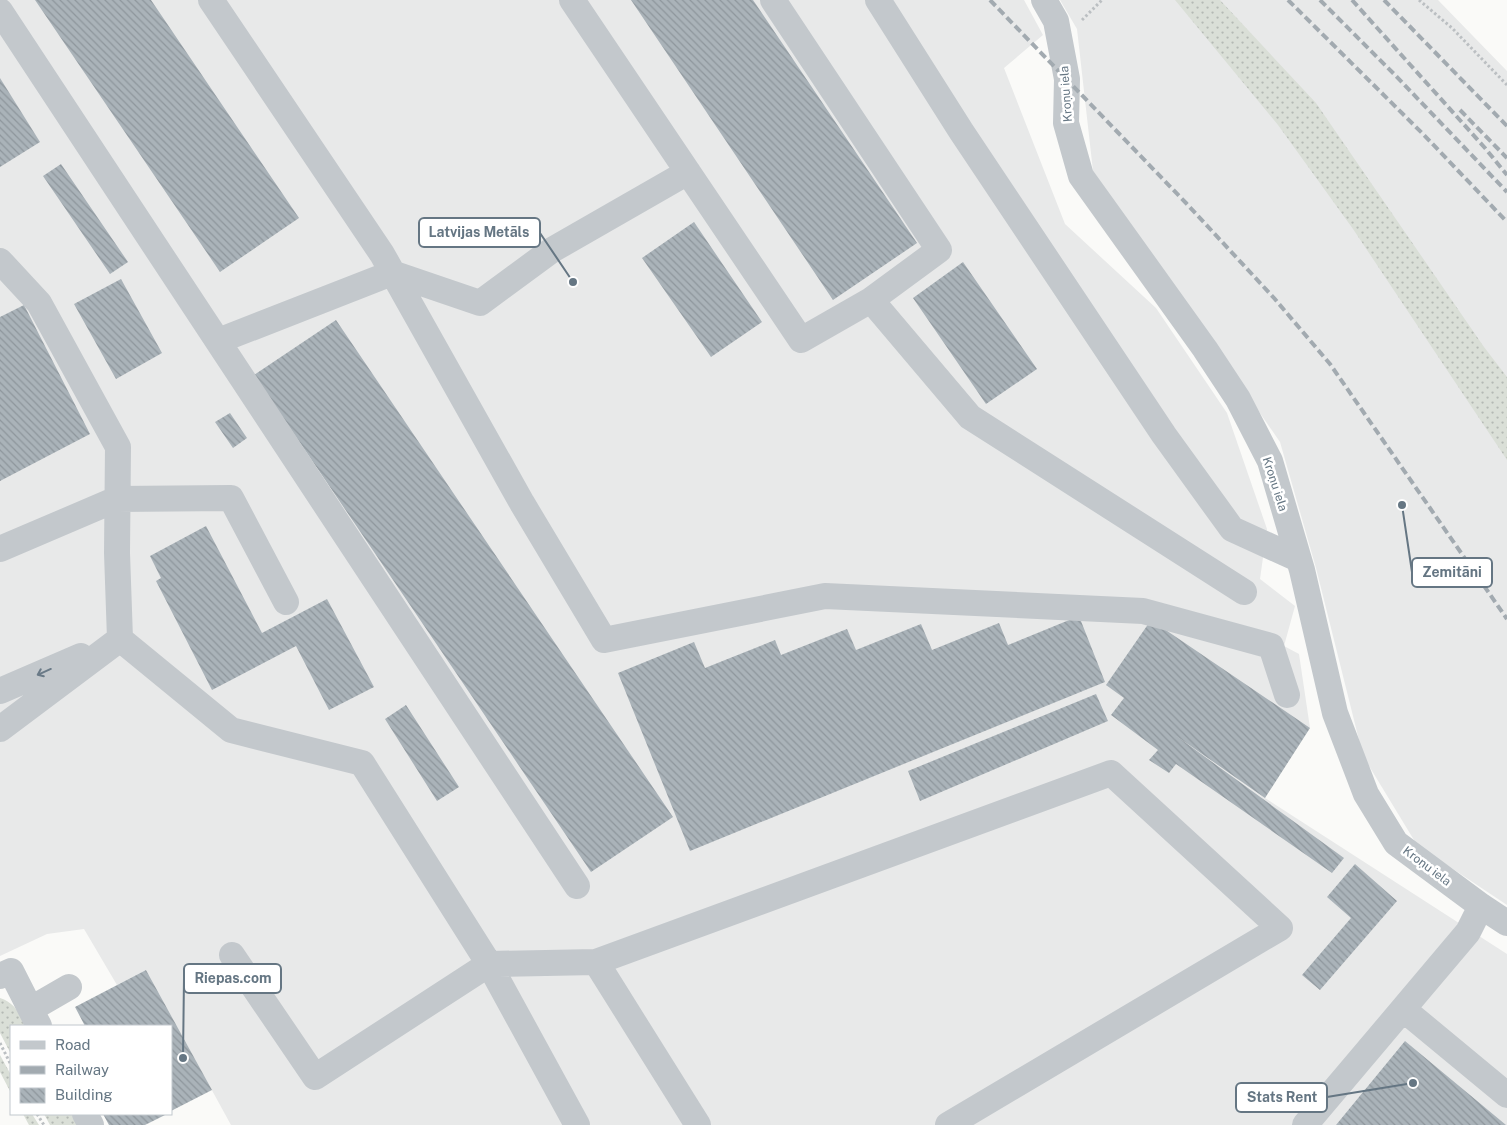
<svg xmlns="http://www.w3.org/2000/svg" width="1507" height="1125" font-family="'Public Sans',sans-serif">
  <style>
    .built { fill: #e8e9e9 }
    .grass { fill: url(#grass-dots) }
    .building { fill: url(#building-back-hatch) }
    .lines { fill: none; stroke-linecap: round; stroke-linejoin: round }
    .path { stroke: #bbbfc2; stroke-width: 3; stroke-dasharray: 2.5 2.5; stroke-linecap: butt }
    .minor { stroke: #c3c8cc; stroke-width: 26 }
    .rail { stroke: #a2aab0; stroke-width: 4; stroke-dasharray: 8 4; stroke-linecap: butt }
    .oneway { stroke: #6a7a87 }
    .labels { text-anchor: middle; stroke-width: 5; stroke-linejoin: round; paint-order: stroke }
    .street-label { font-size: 12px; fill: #657683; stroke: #fff }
    .leader { fill: none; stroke: #657683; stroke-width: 2 }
    .callout-dot { fill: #657683; stroke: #fff; stroke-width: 2 }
    .callout { fill: #fff; stroke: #657683; stroke-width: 2 }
    .callout-label { font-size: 14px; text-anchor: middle; font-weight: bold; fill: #657683 }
  </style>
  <defs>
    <pattern id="grass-dots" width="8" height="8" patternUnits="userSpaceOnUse" patternTransform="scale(1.25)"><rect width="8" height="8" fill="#dadfd7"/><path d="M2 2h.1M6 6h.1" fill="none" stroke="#b4b9b4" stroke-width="1.8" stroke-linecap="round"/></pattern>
    <pattern id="building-back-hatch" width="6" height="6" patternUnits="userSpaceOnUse" patternTransform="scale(1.25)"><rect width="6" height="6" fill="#aab3b9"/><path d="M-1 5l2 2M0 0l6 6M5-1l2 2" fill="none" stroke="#8e969c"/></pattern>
  </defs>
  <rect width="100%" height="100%" fill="#fafaf8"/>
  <path class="built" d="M0,0H1024L1043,35L1004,68L1065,224L1156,308L1227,413L1267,529L1260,579L1295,606L1284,646L1299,654L1310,728L1265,798L1507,954V1125H231L146,970L117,985L84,929L47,934L0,956Z
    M1060,0H1438L1507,71V905L1417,845L1363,756L1316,568L1280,442L1093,171L1077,29Z"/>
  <path class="grass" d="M1175,0H1220L1316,103L1484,347L1507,377V460L1353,229L1278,125Z
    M0,998C15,1003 19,1013 26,1026H11V1054L0,1033Z
    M0,1055L11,1075V1093L0,1072Z
    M23,1114H32L39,1125H29Z
    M44,1114H72L77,1125H50Z"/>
  <path class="building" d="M35,0H151L299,218L220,272Z
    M631,0H753L917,243L833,300Z
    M0,78L40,142L0,167Z
    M61,164L128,262L110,274L43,176Z
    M694,222L762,322L711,357L642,258Z
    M963,262L1037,369L986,404L913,298Z
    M121,279L162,353L116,379L74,304Z
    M24,305L90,434L0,481V317Z
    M336,320L673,817L591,872L254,375Z
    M230,413L247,438L233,448L215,422Z
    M206,526L262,633L327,599L374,687L329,710L296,646L212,690L156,581L161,578L150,556Z
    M1079,616L1105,682L690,851L618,673L694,642L705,668L775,640L781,655L847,629L856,650L921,624L932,650L999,623L1008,645Z
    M1151,620L1310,728L1265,798L1175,735L1344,858L1332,873L1176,764L1169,773L1149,760L1158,750L1111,715L1124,698L1106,685Z
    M1096,694L1108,721L920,801L908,771Z
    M406,705L459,787L437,801L385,719Z
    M1355,864L1397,901L1320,990L1302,975L1351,918L1327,897Z
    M146,970L212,1090L171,1111V1026H85L75,1007Z
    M1405,1041L1506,1125H1336Z
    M103,1114H167L145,1125H109Z"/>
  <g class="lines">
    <path class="path" d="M1419,0L1452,28L1507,85
      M1082,20L1102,0
      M0,1043L11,1065
      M37,1114L44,1125"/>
    <path class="minor" d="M211,0L382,254L522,503L604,640L825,596L1143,611L1271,646L1287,695
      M572,0L801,340L871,300
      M773,0L939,250L871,300L970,417L1244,592
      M878,0L961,131L1164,435L1232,529L1298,559
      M1044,0L1056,21L1067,79L1066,123L1081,176L1205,349L1238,399L1270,461L1302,570L1335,713L1366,794L1396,843L1481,906L1507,923
      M0,11L577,886
      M0,261L39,303L118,447L117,553L120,639L231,730L362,763L489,964L577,1125
      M218,341L392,273L480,303L552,250L688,172
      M0,549L117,499L231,498L286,602
      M0,691L81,656
      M0,729L120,639
      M232,955L315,1077L489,964L596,962L1111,773L1280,928L948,1125
      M596,962L698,1125
      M0,976L11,971L39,1026
      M31,1009L69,987
      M1403,1009L1507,1095
      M85,1114L91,1125
      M1305,1125L1468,932L1481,906"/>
    <path class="rail" d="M990,0L1186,203L1274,298L1330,364L1507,619
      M1288,0L1424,135L1507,222
      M1320,0L1395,75L1507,192
      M1352,0L1485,148L1507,175
      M1384,0L1507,126
      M1460,110L1507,158"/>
  </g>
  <defs><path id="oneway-shaft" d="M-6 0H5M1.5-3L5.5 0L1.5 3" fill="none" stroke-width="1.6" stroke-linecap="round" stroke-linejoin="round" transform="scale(1.25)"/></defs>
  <use class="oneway" href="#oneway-shaft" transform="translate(44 672) rotate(156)"/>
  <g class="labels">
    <g class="street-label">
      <text transform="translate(1066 94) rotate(-94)" y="4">Kroņu iela</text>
      <text transform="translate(1275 484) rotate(72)" y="4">Kroņu iela</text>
      <text transform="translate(1427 866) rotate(37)" y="4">Kroņu iela</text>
    </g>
  </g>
  <path class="leader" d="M573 282L540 233M1402 505L1412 572M183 1058L184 978M1413 1083L1327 1097"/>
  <g class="callout-dot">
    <circle cx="573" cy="282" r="5"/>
    <circle cx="1402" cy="505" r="5"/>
    <circle cx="183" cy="1058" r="5"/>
    <circle cx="1413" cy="1083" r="5"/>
  </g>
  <g class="callout">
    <rect x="419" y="218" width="121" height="29" rx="5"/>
    <rect x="1412" y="558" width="80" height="29" rx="5"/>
    <rect x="184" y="964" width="97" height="29" rx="5"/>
    <rect x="1236" y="1083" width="91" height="29" rx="5"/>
  </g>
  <g class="callout-label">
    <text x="479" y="237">Latvijas Metāls</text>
    <text x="1452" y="577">Zemitāni</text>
    <text x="233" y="983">Riepas.com</text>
    <text x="1282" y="1102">Stats Rent</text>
  </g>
  <rect x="10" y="1025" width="162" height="90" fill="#ffffff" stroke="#c1c8cd"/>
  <rect x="20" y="1041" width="25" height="8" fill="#c3c8cc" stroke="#c1c8cd"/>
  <text x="55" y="1050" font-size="15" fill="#657683">Road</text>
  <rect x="20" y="1066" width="25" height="8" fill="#a2aab0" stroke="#c1c8cd"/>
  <text x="55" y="1075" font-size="15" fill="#657683">Railway</text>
  <rect x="20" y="1088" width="25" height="15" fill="url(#building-back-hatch)" stroke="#c1c8cd"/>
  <text x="55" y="1100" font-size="15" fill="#657683">Building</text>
</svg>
